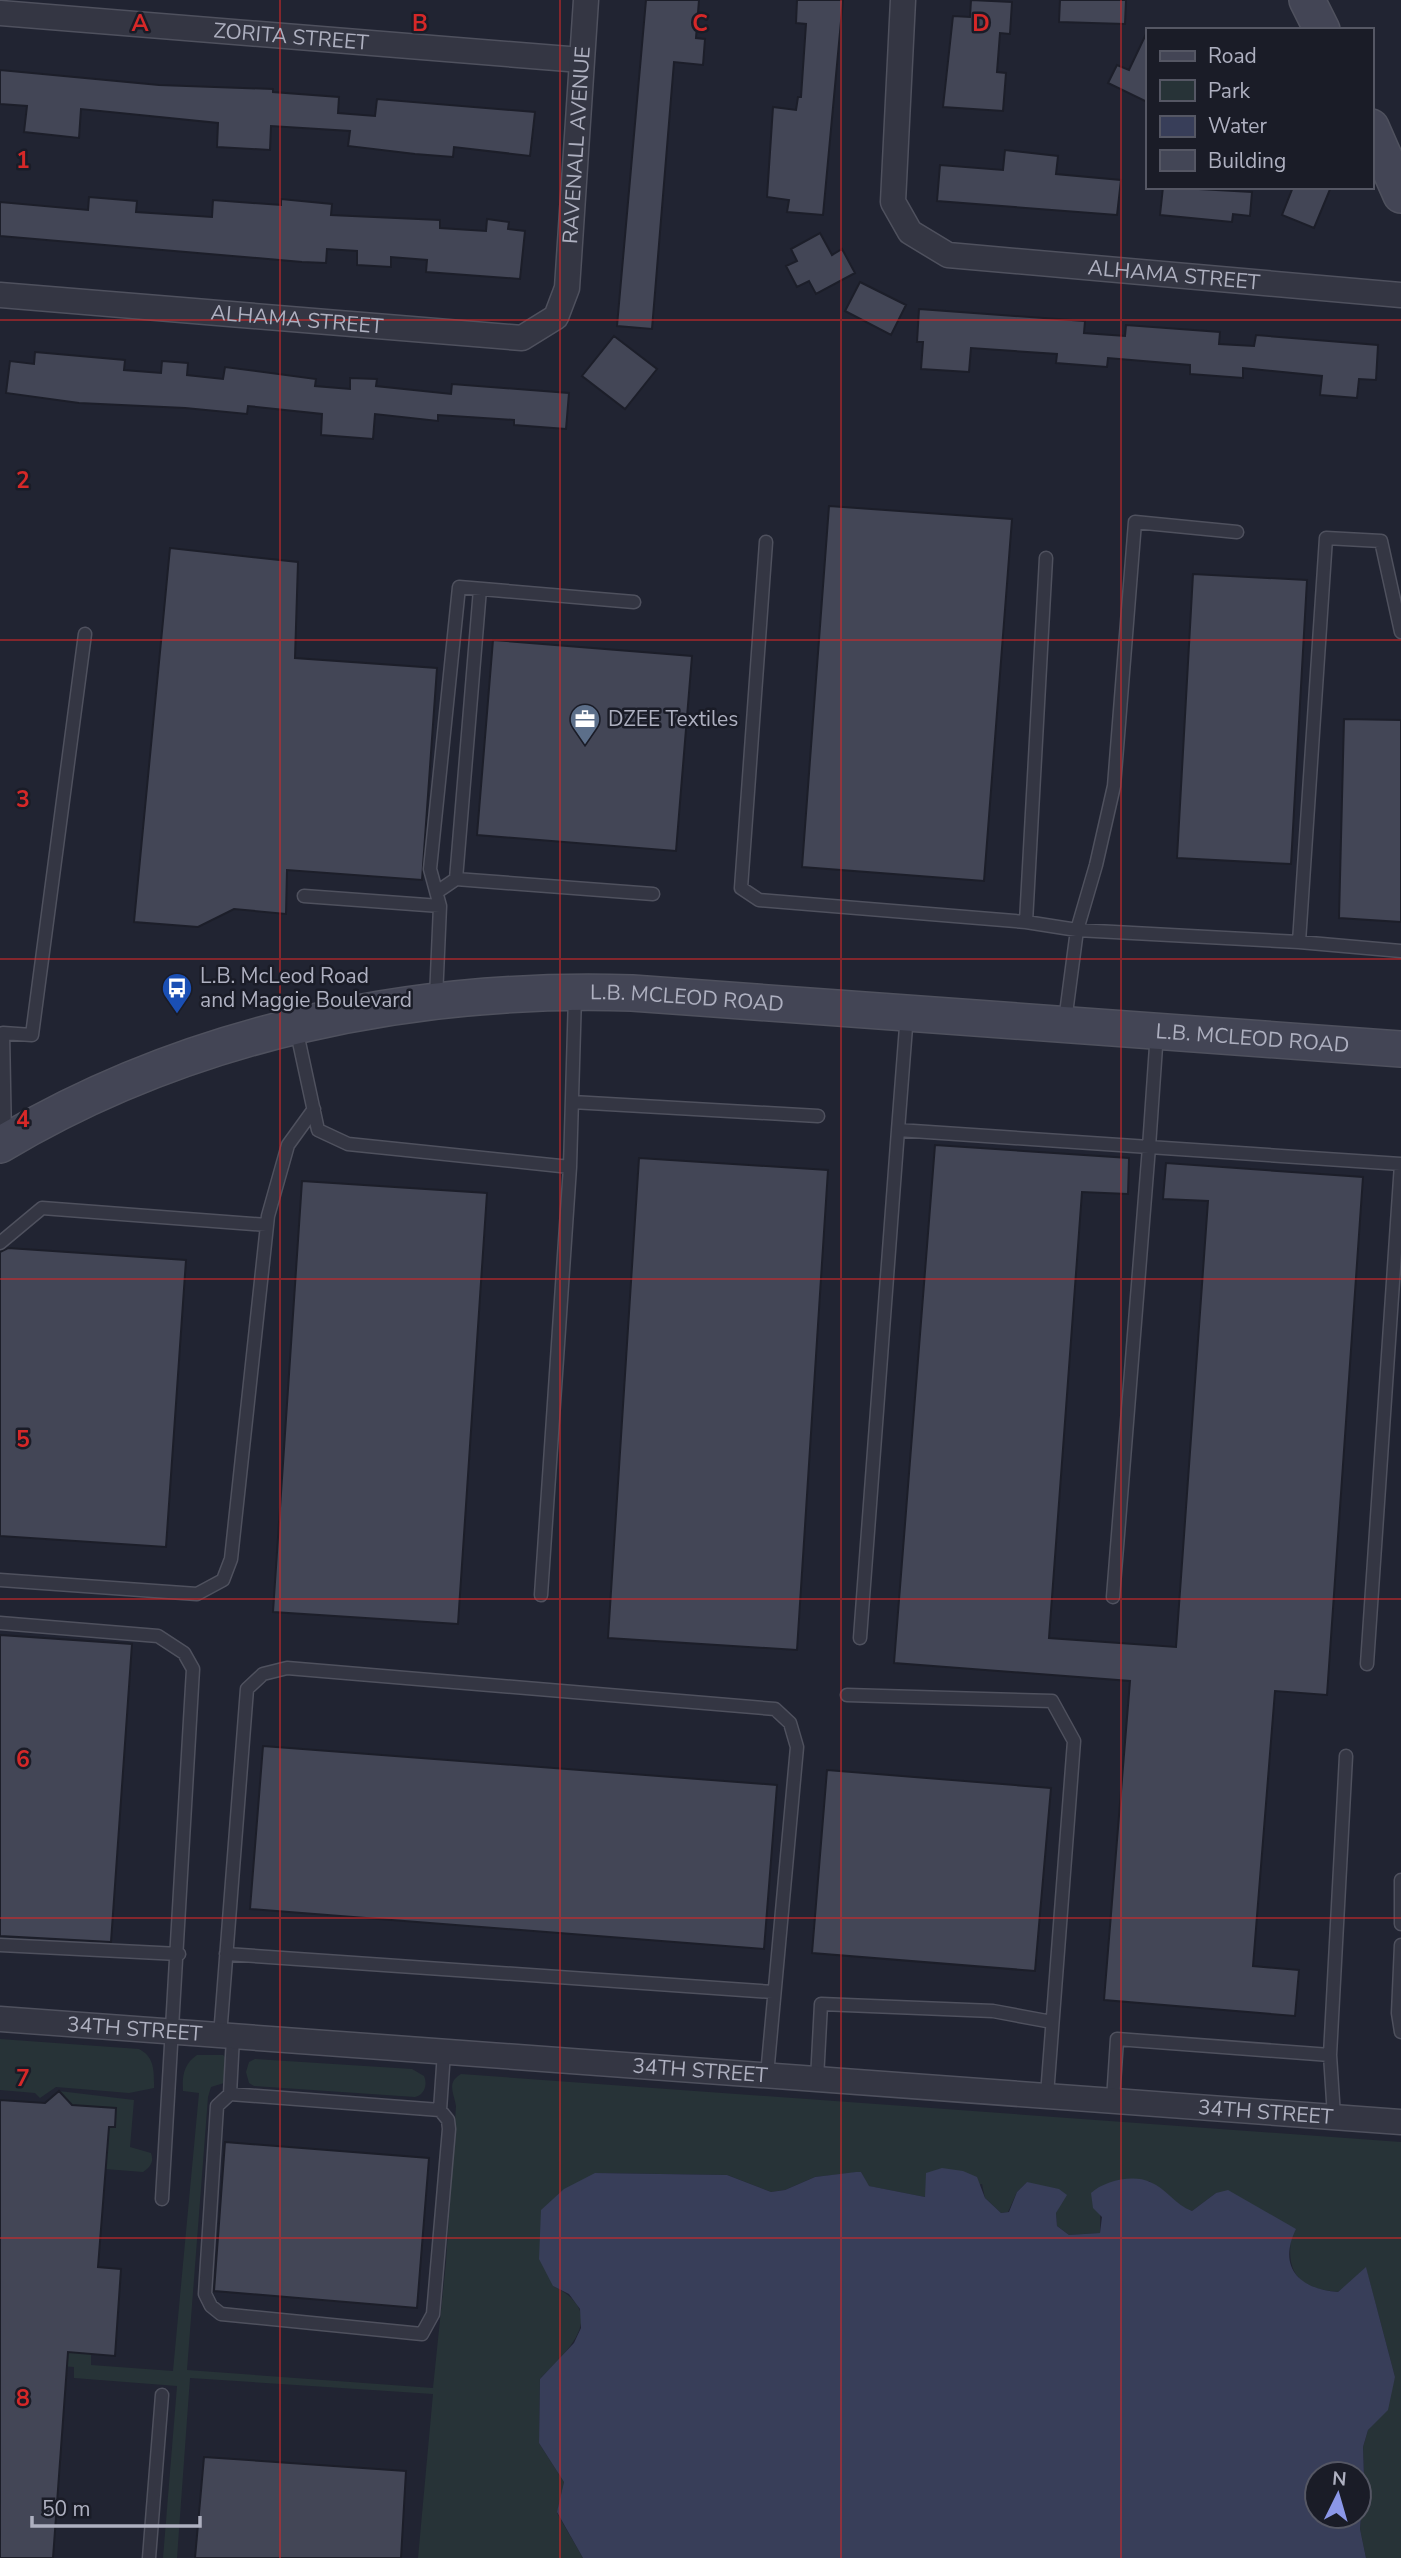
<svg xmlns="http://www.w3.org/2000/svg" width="1401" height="2558" font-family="'Nunito Sans',sans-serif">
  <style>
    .green { fill: #273337 }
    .water { fill: #383e59; fill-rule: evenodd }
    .building { fill: #434656; stroke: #1c1e29; stroke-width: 2 }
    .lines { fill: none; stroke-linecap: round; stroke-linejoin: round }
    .lane-casing { stroke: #4f515e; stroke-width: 15 }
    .street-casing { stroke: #4f515e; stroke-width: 27 }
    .secondary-casing { stroke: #4f515e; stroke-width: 38 }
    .lane { stroke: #343643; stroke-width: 12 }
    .street { stroke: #343643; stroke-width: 24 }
    .secondary { stroke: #434555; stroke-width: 35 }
    .grid { fill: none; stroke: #d62828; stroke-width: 2; stroke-opacity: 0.55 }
    .labels { text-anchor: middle; stroke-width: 5; stroke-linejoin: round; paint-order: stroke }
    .street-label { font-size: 21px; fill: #aeb0c0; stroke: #1a1c27 }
    .poi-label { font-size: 21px; fill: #aeb0c0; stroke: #1a1c27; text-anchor: start }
    .grid-label { font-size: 23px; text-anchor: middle; font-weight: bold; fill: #d62828; stroke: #1a1c27; stroke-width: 5; stroke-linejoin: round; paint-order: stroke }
  </style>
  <rect width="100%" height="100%" fill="#212432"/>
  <path class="green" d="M0,2039L139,2049C155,2057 154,2072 154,2088L129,2093L56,2087L40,2098L35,2093L0,2090Z
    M197,2055H223L227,2059L224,2083L211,2087L208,2097L187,2370L433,2388L446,2262L456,2106C454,2093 446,2083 461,2074L1401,2142V2558H1366L1360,2529L1364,2477L1363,2447L1368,2430L1376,2420L1395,2377L1366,2268L1338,2292C1303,2289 1286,2277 1291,2239L1216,2193L1192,2211L1184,2208L1149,2181L1100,2212V2233L1069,2235L1057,2226L1056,2213L1061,2202L1027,2182L1017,2192L1008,2212L1001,2213L985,2198L982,2184L925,2197L868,2186L861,2172L815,2177L785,2190L771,2192L727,2175L595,2173L553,2286C610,2314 568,2350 540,2379L539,2443L564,2482L557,2513L583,2558H418L433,2394L190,2378L177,2558H163L177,2386L74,2378V2367L0,2361V2347L91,2354V2365L173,2371L199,2093L183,2091C182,2075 184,2064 197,2055Z
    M255,2059L412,2069L424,2076C428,2085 424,2095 415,2097L254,2086L249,2083L246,2072L249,2062Z
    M59,2091L134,2100L130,2147L151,2153C154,2161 151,2167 143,2172L105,2169L109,2127H115L116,2109L72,2105Z"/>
  <path class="water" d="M942,2168L963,2171L977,2177L985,2198L1001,2213L1009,2212L1017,2192L1027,2182L1059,2189L1067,2195L1056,2213L1057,2226L1069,2235L1100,2233L1102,2217L1093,2208L1091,2193C1104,2181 1133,2174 1150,2182C1166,2188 1175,2205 1192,2211L1216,2193L1228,2190L1296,2229C1277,2268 1300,2289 1338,2292L1366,2267L1395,2377L1388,2410L1368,2430L1363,2447L1364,2477L1360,2529L1366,2558H583L557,2512L564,2482L539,2443L540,2379L574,2343L581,2328L580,2309L569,2294L553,2286L539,2259L541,2210L564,2189L595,2173L727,2175L771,2192L785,2190L815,2177L856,2172H861L869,2186L925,2197L926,2173ZM1317,2474H1359V2516H1317Z"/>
  <path class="building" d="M646,0H699L696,38L705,39L703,65L674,62L652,329L617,326Z
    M797,0H843L823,215L787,212L789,200L767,197L773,107L796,110L798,97H801L806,24L796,23Z
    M971,0L1012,2L1010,34L1000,33L997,72L1006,73L1003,111L943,107L953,16L970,17Z
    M1060,0H1126L1125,24L1059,22Z
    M1147,32V102L1108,83L1117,65L1129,70Z
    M0,70L159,85L273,89V92L339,97L338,113L375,116L377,99L535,112L530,156L454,147L453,157L415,154L348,146L350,131L271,126L270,150L217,147L218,123L81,109L79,138L24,132L27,106L0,104Z
    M1005,150L1058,156L1056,174L1121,180L1117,215L937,201L940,165L1003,170Z
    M1163,187L1252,192L1250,216L1233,214L1232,222L1160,215Z
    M1293,187H1331L1314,228L1282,215Z
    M89,197L137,201L136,212L212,217L213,200L281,205V199L332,204L331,215L440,220V228L486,231L487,219L509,222L508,229L525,231L520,279L426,272L427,260L391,257V267L357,265V251L327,249L326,263L302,262L0,236V202L88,210Z
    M820,233L832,255L842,249L855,273L816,294L809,281L797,287L786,266L797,261L791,249Z
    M860,282L906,305L891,335L845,311Z
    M919,309L1085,321L1084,333L1125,336L1126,325L1220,332L1219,344L1254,346L1256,335L1378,345L1376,380L1359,379L1357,398L1320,395L1322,376L1243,368V378L1190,374V365L1108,358L1107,367L1056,363L1057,354L971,348L969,372L921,369L923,342H917Z
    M614,336L657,369L625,409L582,376Z
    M35,352L125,360L124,370L161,373L162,361L188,363L187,375L223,379L225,367L316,379L315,386L350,389V378L377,379L376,386L451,394L452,384L569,393L566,429L514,425V420L438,415V421L375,414L373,439L321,435L322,414L248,406L247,414L185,408L79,403L6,393L10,361L34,364Z
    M829,506L1012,519L984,881L802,867Z
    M170,548L298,562L295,658L437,668L422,880L287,870L286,914L234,909L198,927L134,922Z
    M1193,574L1307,580L1291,864L1177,858Z
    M493,640L692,656L676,851L477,835Z
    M1344,719L1401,720V922L1339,918Z
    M935,1145L1129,1158L1128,1194L1082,1192L1049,1638L1176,1647L1208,1201L1163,1199L1166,1163L1363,1177L1327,1695L1275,1691L1253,1966L1299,1970L1295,2016L1104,2000L1130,1681L894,1663Z
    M639,1158L828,1170L797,1650L608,1638Z
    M302,1181L487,1193L458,1624L273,1612Z
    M8,1248L186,1260L166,1547L0,1536V1252Z
    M0,1635L132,1644L111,1942L0,1936Z
    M263,1746L777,1785L764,1949L250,1909Z
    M827,1770L1051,1788L1035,1971L812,1953Z
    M59,2091L72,2105L116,2108L115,2127H109L98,2267L121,2269L115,2356L68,2352L53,2558H0V2100L45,2103Z
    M225,2142L429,2158L417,2308L214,2291Z
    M204,2457L406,2471L401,2558H195Z"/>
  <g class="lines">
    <g class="lane-casing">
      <path id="lane" d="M766,542L741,888L759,900L1026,922
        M1046,558L1026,922L1077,930L1299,942L1326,538L1381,541L1401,632
        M456,879L480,589
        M437,892L456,879L653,894
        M304,896L440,906
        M1299,942L1401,951
        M436,998L440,906L430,869L459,587L634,602
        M1065,1021L1077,930L1096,865L1114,786L1135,522L1237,532
        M296,1028L318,1130L348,1144L570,1167L541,1595
        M1157,1032L1149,1147L1401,1164L1367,1664
        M572,1102L818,1116
        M898,1130L907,1014
        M5,1139L3,1033L32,1035L85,634
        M570,1167L575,995
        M0,1243L42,1208L267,1225
        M0,1580L197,1594L223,1580L231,1559L268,1216L288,1145L314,1109
        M0,1623L158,1636L184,1653L193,1669L162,2199
        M860,1638L898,1130L1149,1147L1113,1597
        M847,1695L1052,1701L1074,1741L1047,2095
        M1401,1880V1924
        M0,1945L179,1954
        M1401,1945L1398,2013L1401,2032
        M226,1954L773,1992
        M220,2036L247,1689L263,1674L287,1668L775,1709L790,1723L797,1747L767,2075
        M1330,2055L1346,1756
        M817,2079L821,2004L993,2011L1052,2022
        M230,2094L233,2037
        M1113,2100L1117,2039L1330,2055L1334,2116
        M440,2110L230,2094L217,2106L205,2294L211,2306L221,2314L422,2334L433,2314L449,2129L448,2120L440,2110L444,2052
        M149,2558L162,2395"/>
    </g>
    <g class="street-casing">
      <g id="street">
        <path id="s1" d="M903,0L893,202L910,232L948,255L1401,295"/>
        <path id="s2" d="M0,13L581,60"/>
        <path id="s3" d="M0,295L522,338L556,317L567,288L586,0"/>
        <path id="s4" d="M0,2019L1401,2122"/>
      </g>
    </g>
    <g class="secondary-casing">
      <g id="secondary">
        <path d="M1307,0L1322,30"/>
        <path d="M1371,127L1401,195"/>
        <path id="s5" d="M0,1145C189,1032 413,986 632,993L1401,1049"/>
      </g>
    </g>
    <use href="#lane" class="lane"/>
    <use href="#street" class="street"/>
    <use href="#secondary" class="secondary"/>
  </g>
  <path class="grid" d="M280,0V2558M560,0V2558M841,0V2558M1121,0V2558M0,320H1401M0,640H1401M0,959H1401M0,1279H1401M0,1599H1401M0,1918H1401M0,2238H1401"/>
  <defs>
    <g id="office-pin" transform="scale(1.575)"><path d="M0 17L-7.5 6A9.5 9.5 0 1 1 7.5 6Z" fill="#5c6f8a" stroke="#1a1c27"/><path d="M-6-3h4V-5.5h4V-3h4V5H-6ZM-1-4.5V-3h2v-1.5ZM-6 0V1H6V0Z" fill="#fff"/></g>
    <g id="bus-pin" transform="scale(1.575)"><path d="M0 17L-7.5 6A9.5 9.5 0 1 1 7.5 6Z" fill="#1a4fb4" stroke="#1a1c27"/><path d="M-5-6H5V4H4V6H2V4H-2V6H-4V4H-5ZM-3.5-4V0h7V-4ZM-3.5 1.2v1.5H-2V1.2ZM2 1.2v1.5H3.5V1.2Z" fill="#fff"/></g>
  </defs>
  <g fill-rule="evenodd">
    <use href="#office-pin" x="585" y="719"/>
    <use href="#bus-pin" x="177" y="988"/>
  </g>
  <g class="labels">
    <g class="street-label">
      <text dy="7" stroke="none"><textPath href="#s2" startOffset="292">ZORITA STREET</textPath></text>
      <text dy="7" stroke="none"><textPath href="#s3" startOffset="738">RAVENALL AVENUE</textPath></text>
      <text dy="7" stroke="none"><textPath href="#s1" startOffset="508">ALHAMA STREET</textPath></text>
      <text dy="7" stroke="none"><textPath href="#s3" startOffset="298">ALHAMA STREET</textPath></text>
      <text dy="7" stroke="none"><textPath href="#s5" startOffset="714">L.B. MCLEOD ROAD</textPath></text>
      <text dy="7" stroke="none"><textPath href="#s5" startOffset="1281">L.B. MCLEOD ROAD</textPath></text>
      <text dy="7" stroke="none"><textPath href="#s4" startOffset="135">34TH STREET</textPath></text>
      <text dy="7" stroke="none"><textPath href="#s4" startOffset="702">34TH STREET</textPath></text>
      <text dy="7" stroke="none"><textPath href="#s4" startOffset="1269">34TH STREET</textPath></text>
    </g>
    <g class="poi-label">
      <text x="608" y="726">DZEE Textiles</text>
      <text x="200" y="983">L.B. McLeod Road<tspan x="200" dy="24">and Maggie Boulevard</tspan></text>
    </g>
  </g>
  <g class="grid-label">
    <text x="140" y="31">A</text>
    <text x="420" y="31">B</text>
    <text x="700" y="31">C</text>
    <text x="981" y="31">D</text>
    <text x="23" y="168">1</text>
    <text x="23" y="488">2</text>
    <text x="23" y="807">3</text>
    <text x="23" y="1127">4</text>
    <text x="23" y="1447">5</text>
    <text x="23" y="1767">6</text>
    <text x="23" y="2086">7</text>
    <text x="23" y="2406">8</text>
  </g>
  <rect x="1146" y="28" width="228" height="161" fill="#1a1c27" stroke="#555764" stroke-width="2"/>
  <rect x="1160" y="51" width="35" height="10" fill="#434555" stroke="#555764" stroke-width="2"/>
  <text x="1208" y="63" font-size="21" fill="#aeb0c0">Road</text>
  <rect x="1160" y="80" width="35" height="21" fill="#273337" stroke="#555764" stroke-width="2"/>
  <text x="1208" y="98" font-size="21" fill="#aeb0c0">Park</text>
  <rect x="1160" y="116" width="35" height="21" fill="#383e59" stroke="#555764" stroke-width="2"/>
  <text x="1208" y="133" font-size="21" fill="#aeb0c0">Water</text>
  <rect x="1160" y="150" width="35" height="21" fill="#434656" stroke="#555764" stroke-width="2"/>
  <text x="1208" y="168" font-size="21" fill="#aeb0c0">Building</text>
  <g transform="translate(1338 2495) rotate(5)"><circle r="33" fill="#1a1c27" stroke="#555764" stroke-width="2"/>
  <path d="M0-5L12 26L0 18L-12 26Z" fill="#8b97e8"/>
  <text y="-10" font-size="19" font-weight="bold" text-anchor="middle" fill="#aeb0c0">N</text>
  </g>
  <path d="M32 2516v10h168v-10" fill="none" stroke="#aeb0c0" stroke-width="3.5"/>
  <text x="42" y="2516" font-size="21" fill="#aeb0c0" stroke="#1a1c27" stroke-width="5" paint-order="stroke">50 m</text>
</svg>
